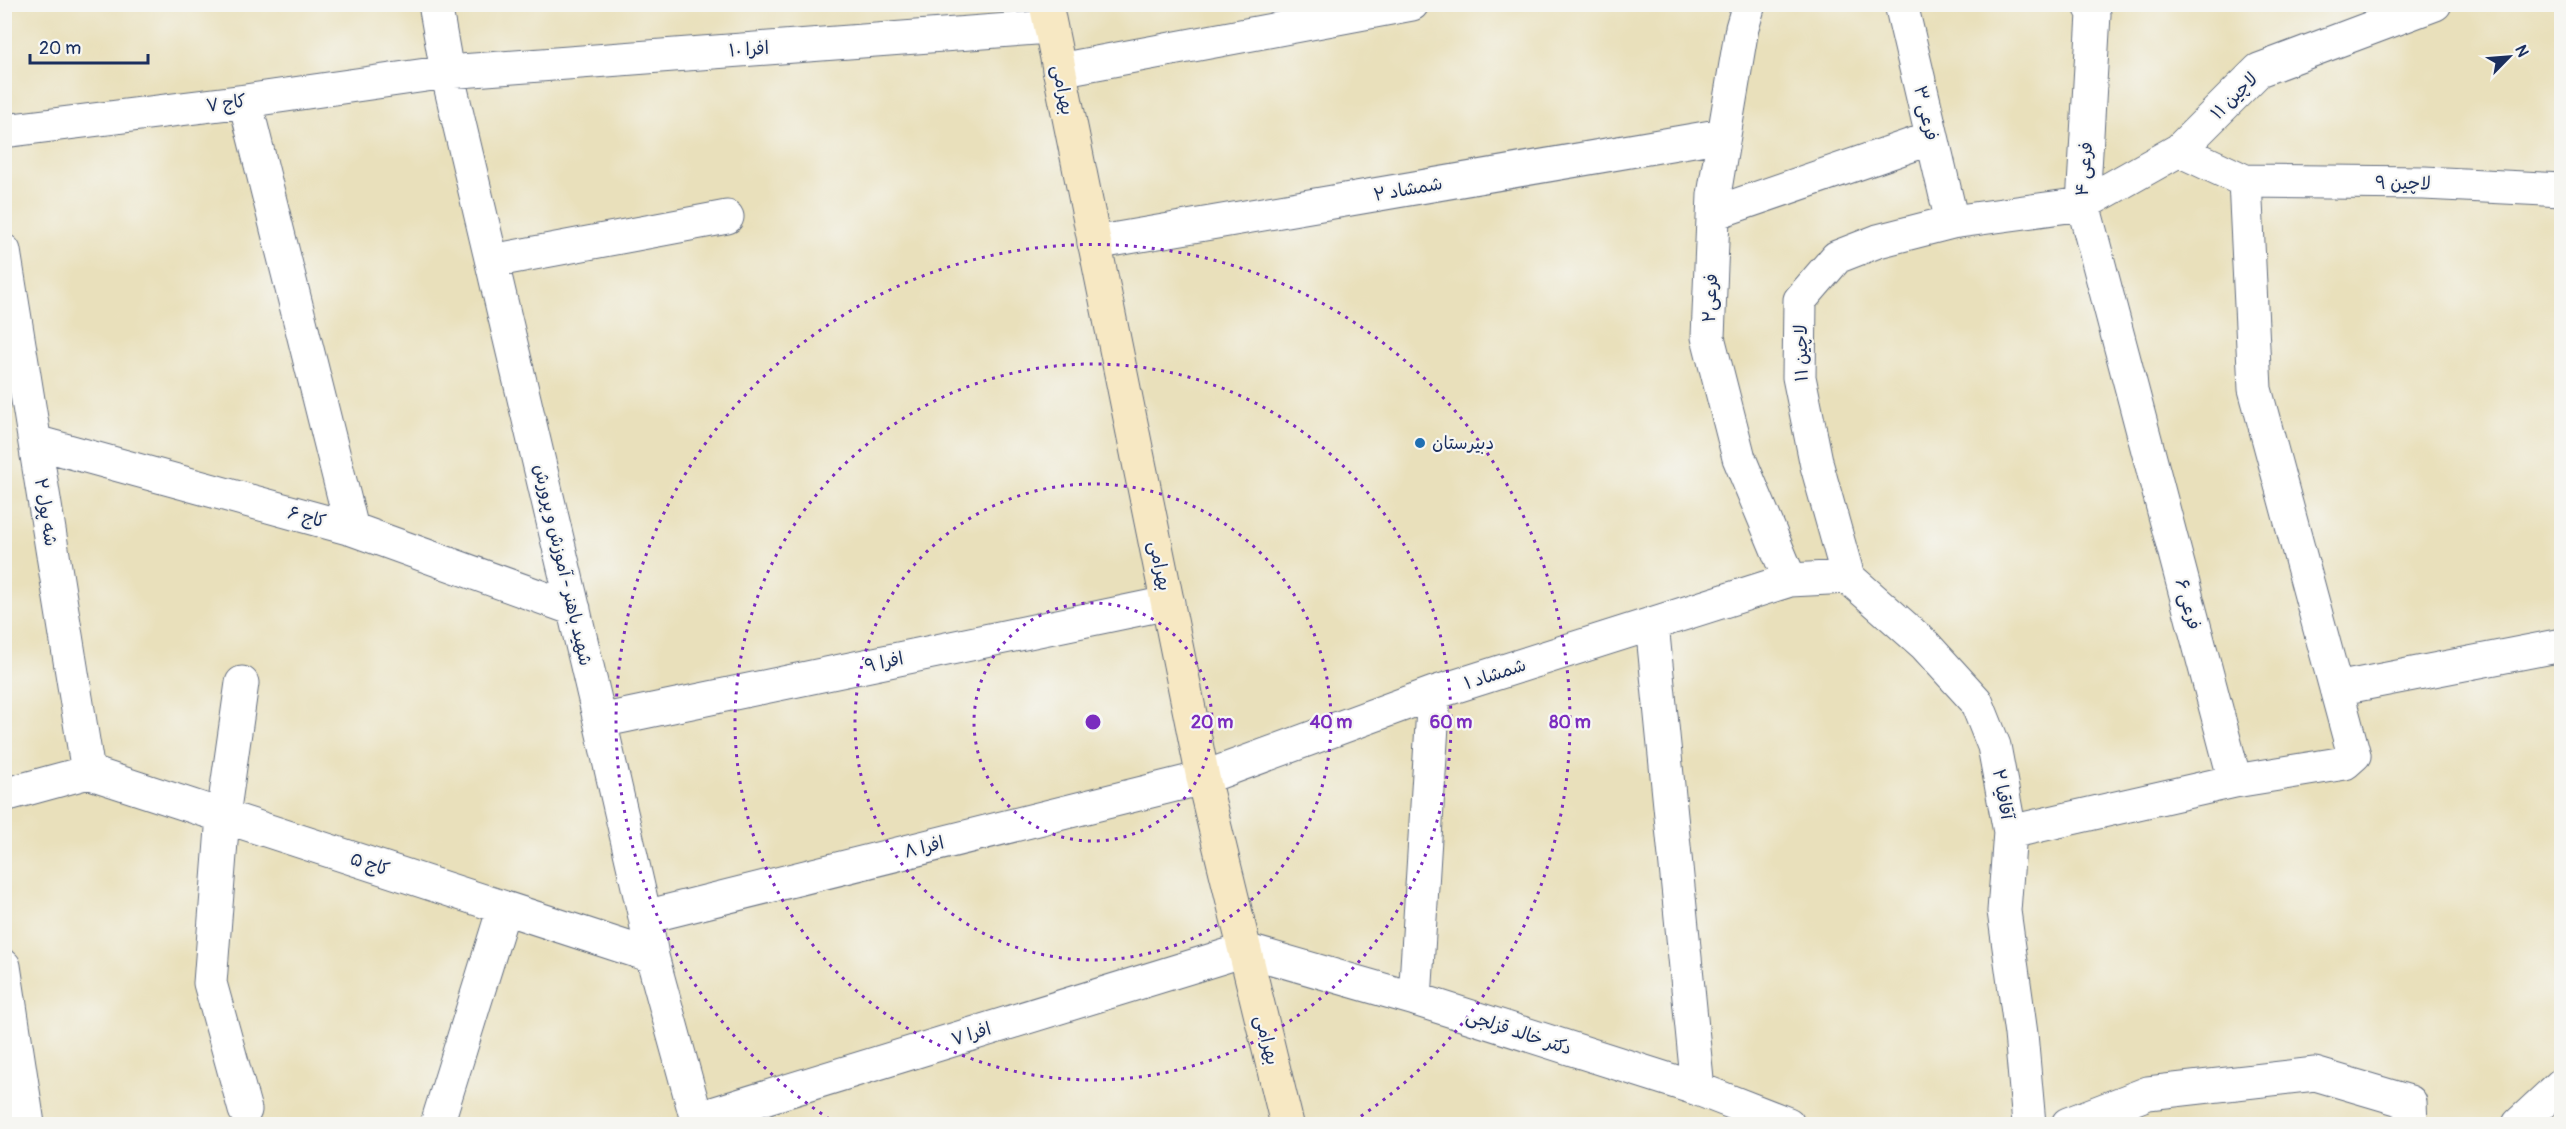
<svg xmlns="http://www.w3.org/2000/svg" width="2566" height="1129" font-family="Pangolin,'Playpen Sans Arabic',sans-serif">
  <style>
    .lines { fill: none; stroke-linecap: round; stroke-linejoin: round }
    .street-casing { stroke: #636d7f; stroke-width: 35 }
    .secondary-casing { stroke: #636d7f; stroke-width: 35 }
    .street { stroke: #fff; stroke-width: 33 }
    .secondary { stroke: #f7e8c3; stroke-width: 33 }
    .ring { fill: none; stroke: #7b2cbf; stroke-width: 3; stroke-dasharray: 3 6 }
    .poi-dot { fill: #1f6fb2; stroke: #f6f6f2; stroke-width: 2 }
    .labels { text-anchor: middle; stroke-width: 4.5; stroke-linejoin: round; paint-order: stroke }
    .street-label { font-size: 18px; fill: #1b2f5e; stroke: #f6f6f2 }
    .poi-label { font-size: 18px; fill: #1b2f5e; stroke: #f6f6f2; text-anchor: start }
    .centre { fill: #7b2cbf; stroke: #f6f6f2; stroke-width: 3 }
    .ring-label { font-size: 18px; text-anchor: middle; font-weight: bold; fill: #7b2cbf; stroke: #f6f6f2; stroke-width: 4.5; stroke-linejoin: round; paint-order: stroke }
  </style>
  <rect width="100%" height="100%" fill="#f6f6f2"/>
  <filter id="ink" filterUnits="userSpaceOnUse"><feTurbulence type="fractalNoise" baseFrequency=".0167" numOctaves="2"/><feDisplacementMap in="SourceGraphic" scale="12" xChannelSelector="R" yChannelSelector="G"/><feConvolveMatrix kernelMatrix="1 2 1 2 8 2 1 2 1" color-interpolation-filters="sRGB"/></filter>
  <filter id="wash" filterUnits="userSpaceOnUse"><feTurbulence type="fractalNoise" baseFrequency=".008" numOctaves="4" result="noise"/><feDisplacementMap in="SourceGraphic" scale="24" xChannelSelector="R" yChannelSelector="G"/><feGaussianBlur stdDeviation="1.35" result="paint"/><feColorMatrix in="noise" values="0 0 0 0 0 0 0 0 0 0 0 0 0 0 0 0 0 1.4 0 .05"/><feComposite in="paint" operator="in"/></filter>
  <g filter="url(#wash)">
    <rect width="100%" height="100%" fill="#e9e0bb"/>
  </g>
  <g filter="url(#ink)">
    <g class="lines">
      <g class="street-casing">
        <path id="street" d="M435,4L447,72L600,721L645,917L652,956L698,1124
          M1749,4L1742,28L1714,195L1708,337L1739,458L1790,580
          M1901,4L1952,222
          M1059,70L1412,4
          M245,101L352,529
          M4,131L245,101L447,72L1050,27
          M2179,150L2245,181L2255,389L2354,755L2345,763L2235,781
          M2245,181L2424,183L2562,190
          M1714,213L1932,138
          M1094,243L1723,135
          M4,251L88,772
          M492,261L727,217
          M35,442L352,529L574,609
          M1848,577L1817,466L1799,377L1800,300L1837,257L1878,241L1952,222L2083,204L2094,14L2089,4
          M1652,624L1698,1089
          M242,683L223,816L210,983L245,1110
          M2336,689L2562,645
          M600,721L1168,603
          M88,772L652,956
          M4,795L88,772
          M2010,832L2235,781L2083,204L2179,150L2259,70L2435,4
          M645,917L1203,778L1434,693L1790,580L1848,577L1925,645L1976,701L1994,746L2010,832L2004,911L2021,1034L2029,1124
          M4,966L28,1124
          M1415,999L1434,693
          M696,1119L1245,950L1415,999L1698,1089L1788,1124
          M437,1124L504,908
          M2068,1124L2148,1093L2315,1074L2410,1102L2411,1124
          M2519,1124L2562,1084"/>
      </g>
      <g class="secondary-casing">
        <path id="secondary" d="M1046,4L1203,778L1287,1124"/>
      </g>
      <use href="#street" class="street"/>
      <use href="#secondary" class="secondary"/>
    </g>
  </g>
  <g class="ring">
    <circle cx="1093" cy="722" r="119"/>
    <circle cx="1093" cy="722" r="238"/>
    <circle cx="1093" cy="722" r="358"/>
    <path d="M837 1124A477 477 0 1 1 1349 1124"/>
  </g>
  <circle class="poi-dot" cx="1420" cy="443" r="6"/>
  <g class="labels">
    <g class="street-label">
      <text transform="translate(749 49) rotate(-4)" y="6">افرا ۱۰</text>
      <text transform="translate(1063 90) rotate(79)" y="6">بهرامی</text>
      <text transform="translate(2234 96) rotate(-45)" y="6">لاچین ۱۱</text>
      <text transform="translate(226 103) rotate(-7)" y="6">کاج ۷</text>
      <text transform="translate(1926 113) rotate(77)" y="6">فرعی ۳</text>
      <text transform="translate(2084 169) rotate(-85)" y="6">فرعی ۴</text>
      <text transform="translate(2403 183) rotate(1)" y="6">لاچین ۹</text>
      <text transform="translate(1408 189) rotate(-10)" y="6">شمشاد ۲</text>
      <text transform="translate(1710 298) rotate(-87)" y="6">فرعی۲</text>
      <text transform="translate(1801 353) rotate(-91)" y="6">لاچین ۱۱</text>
      <text transform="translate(46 512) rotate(81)" y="6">شه پول ۲</text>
      <text transform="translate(307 517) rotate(15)" y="6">کاج ۶</text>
      <text transform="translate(563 565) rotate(77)" y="6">شهید باهنر - آموزش و پرورش</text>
      <text transform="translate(1160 566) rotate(78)" y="6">بهرامی</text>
      <text transform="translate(2188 604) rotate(75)" y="6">فرعی ۶</text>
      <text transform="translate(884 662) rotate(-12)" y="6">افرا ۹</text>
      <text transform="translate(1495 674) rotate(-18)" y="6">شمشاد ۱</text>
      <text transform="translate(2003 794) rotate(80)" y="6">آقاقیا ۲</text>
      <text transform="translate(924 847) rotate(-14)" y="6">افرا ۸</text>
      <text transform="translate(370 864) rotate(18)" y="6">کاج ۵</text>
      <text transform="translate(1519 1032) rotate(18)" y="6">دکتر خالد قزلجی</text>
      <text transform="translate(971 1034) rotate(-17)" y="6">افرا ۷</text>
      <text transform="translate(1267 1040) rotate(76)" y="6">بهرامی</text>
    </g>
    <g class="poi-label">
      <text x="1432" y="449">دبیرستان</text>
    </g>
  </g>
  <circle cx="1093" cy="722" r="9" class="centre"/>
  <g class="ring-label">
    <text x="1212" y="728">20 m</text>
    <text x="1331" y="728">40 m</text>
    <text x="1451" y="728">60 m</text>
    <text x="1570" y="728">80 m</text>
  </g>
  <rect width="2566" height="1129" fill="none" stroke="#f6f6f2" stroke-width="24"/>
  <g transform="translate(2509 57) rotate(65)" stroke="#f6f6f2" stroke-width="4.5" paint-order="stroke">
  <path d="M0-4.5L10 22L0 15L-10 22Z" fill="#1b2f5e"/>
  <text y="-9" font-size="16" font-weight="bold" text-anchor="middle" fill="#1b2f5e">N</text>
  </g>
  <path d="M30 54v9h118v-9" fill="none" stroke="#1b2f5e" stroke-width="3"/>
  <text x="39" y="54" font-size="18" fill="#1b2f5e" stroke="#f6f6f2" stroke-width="4.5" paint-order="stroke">20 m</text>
</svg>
